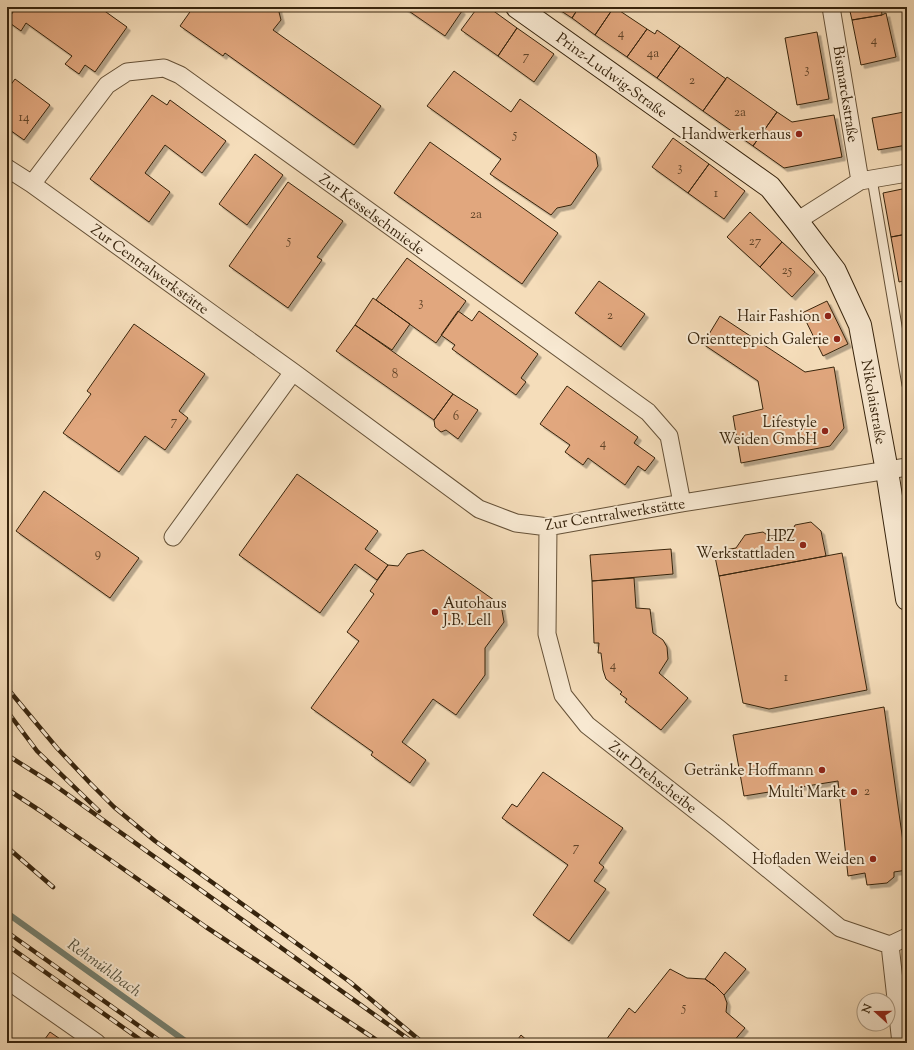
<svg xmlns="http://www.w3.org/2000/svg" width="914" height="1050" font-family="'Sorts Mill Goudy',serif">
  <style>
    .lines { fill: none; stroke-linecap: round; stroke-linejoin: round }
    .stream { stroke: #747f6f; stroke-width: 6 }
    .building { fill: #e1a77e; stroke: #37240d; filter: url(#shadow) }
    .lane-casing { stroke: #665238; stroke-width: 11 }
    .street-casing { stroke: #665238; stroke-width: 19 }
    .secondary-casing { stroke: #37240d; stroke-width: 24 }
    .lane { stroke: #f8e9d2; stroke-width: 9 }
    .street { stroke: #f8e9d2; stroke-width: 17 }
    .secondary { stroke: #f8e9d2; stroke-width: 22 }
    .rail-casing { stroke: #37240d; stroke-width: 4.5 }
    .rail { stroke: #f8e9d2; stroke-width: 3; stroke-dasharray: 9; stroke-linecap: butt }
    .poi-dot { fill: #8f2418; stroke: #f8e9d2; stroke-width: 1.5 }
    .labels { text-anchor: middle; stroke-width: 4; stroke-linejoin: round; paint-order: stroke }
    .number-label { font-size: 13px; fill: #624529 }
    .street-label { font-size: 15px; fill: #37240d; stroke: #f8e9d2 }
    .poi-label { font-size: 15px; fill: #37240d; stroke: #f8e9d2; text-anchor: end }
    .water-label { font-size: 16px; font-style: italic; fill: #55523e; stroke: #f8e9d2 }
  </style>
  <defs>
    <filter id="shadow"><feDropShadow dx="3.5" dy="3.5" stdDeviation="0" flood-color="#0004"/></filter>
  </defs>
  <rect width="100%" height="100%" fill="#f5ddba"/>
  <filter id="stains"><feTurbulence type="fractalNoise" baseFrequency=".005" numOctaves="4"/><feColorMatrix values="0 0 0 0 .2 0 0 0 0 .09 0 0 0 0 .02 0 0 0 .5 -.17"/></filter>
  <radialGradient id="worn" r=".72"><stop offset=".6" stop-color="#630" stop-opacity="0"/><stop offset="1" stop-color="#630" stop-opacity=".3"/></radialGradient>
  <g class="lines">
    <path class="stream" d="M7,913L188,1043"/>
  </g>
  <path class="building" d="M7,7H99L127,27L95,72L85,65L79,74L65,64L72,56L26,23L21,31L7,21L13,12Z
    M188,7H277L278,8L281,20L273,30L381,106L354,145L225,53L223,56L180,26L192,9Z
    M403,7H457L462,11L445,36Z
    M478,7H488L517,28L498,56L461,30Z
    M555,7H579L572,18Z
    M579,7H614L595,35L572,18Z
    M614,7L647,29L627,57L595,35Z
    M849,7H881L882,15L852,20Z
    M886,13L896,57L861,65L852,20L882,15Z
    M517,28L554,54L534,82L498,56Z
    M647,29L655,34L657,30L680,46L657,78L627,57Z
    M817,32L829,99L797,105L785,38Z
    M680,46L726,79L703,111L657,78Z
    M454,71L511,112L520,99L596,154L598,166L571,205L557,208L551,215L490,174L501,159L427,106Z
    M727,77L777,112L753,146L703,111Z
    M15,79L50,105L24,140L7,128V90Z
    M152,95L167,105L170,100L226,141L202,173L165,145L145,173L170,192L149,222L90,179Z
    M907,109V130L903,110Z
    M777,112L792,122L834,115L842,157L784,168L753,146Z
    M904,112L907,130V145L878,150L872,118Z
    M673,138L709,164L688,193L652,167Z
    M430,142L558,233L522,284L394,193Z
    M255,154L283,175L247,225L219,204Z
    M709,164L745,191L724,219L688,193Z
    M288,182L343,221L317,257L322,260L288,308L229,266Z
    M907,188V234L891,237L883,193Z
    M750,212L782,242L760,267L727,237Z
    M907,234V280L899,282L891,237Z
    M782,242L815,272L792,297L760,267Z
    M407,258L466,301L436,343L376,300Z
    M599,281L645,314L621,347L575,313Z
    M373,298L410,324L392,350L355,325Z
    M827,301L848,344L823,356L802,313Z
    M458,311L472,321L479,311L538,354L521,378L526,382L516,395L452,349L455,345L441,335Z
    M720,316L805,372L834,367L844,428L830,446L741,463L733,416L763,409L758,381L703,344Z
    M134,324L205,374L179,411L188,418L165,450L145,436L119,472L63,433L91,394L87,391Z
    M355,325L453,394L434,420L336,351Z
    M567,386L638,437L634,443L655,458L645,471L638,466L625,485L588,458L583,465L565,452L570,445L540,424Z
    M453,394L478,410L458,439L446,430L441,432L435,427L434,420Z
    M297,474L378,531L365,549L388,565L377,580L355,564L320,613L239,555Z
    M44,491L139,558L110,598L16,531Z
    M811,522L821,531L826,556L719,576L714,552L736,548L745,535L763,532L774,540L789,538L795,525Z
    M671,549L673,574L592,581L590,555Z
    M423,550L501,605L504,622L485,648V675L456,715L433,699L402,742L426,760L410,783L371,755L373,752L311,708L359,641L347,632L374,594L370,591L388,565L398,566L407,554Z
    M842,553L867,690L769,709L743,703L719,576Z
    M634,578L636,608L650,609L653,633L663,640L667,647L668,659L659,673L688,698L661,730L625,702L627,699L620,694L622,692L606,679L603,670L601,653H598L599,643H594L592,581Z
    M884,707L907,870L894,872V877L887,883L867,885L865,873L848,876L838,781L744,796L733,735Z
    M543,772L623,828L599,863L604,867L594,881L606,889L569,941L533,915L568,865L502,818L512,804L517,807Z
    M725,952L746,969L724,995L715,986L705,979Z
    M670,969L687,978L705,979L715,986L724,995L727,1003L726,1012L745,1028L732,1043H610L606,1040L629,1008L635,1013Z
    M50,1032L66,1043H42Z
    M521,1035L530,1043H515Z"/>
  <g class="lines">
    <g class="lane-casing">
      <path id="lane" d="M872,179L907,385"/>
    </g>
    <g class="street-casing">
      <path id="street" d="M831,7L860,181
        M7,168L32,184L293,372L479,509L516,523L548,527L682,503L907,467
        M32,184L107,85L127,72L164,68L180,75L648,412L669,436L682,503
        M797,221L860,181L907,173
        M548,527L547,634L563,695L587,725L718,828L840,928L890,945L907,937
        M173,537L293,372
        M890,945L901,1043
        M7,980L97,1043"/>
    </g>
    <g class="secondary-casing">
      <path id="secondary" d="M517,7L770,187L797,221L835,271L860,325L887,471L907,599"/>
    </g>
    <use href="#lane" class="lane"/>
    <use href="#street" class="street"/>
    <use href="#secondary" class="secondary"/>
    <g class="rail-casing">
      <path id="rail" d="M7,688L57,748L90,783L114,807L155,841L350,982L423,1043
        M7,711L37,751L99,811
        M7,755L53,784L414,1043
        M7,789L42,812L206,927L381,1043
        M7,847L53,887
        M7,932L163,1043
        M7,945L145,1043"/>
    </g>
    <use href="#rail" class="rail"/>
  </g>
  <g class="poi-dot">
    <circle cx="799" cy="134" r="4"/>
    <circle cx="828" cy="316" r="4"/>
    <circle cx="837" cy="339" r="4"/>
    <circle cx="825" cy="431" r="4"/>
    <circle cx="803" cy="545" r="4"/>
    <circle cx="435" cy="612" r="4"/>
    <circle cx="822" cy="770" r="4"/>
    <circle cx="854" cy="792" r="4"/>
    <circle cx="873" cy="859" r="4"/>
  </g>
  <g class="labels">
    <g class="number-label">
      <text x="621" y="37">4</text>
      <text x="874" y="44">4</text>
      <text x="653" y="57">4a</text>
      <text x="526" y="60">7</text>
      <text x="807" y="73">3</text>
      <text x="692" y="84">2</text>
      <text x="740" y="116">2a</text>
      <text x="24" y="121">14</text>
      <text x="515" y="138">5</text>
      <text x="680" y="171">3</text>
      <text x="716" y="197">1</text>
      <text x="476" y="218">2a</text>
      <text x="289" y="244">5</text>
      <text x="755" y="245">27</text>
      <text x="787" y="274">25</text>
      <text x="421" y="306">3</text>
      <text x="610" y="319">2</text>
      <text x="395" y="378">8</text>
      <text x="456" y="420">6</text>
      <text x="174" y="425">7</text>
      <text x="603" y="447">4</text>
      <text x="98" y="557">9</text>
      <text x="613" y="669">4</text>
      <text x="786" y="681">1</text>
      <text x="867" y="795">2</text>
      <text x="576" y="851">7</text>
      <text x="684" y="1011">5</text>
    </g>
    <g class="street-label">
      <text transform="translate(612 75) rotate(36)" y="5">Prinz-Ludwig-Straße</text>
      <text transform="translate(846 94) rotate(81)" y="5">Bismarckstraße</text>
      <text transform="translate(372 214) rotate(36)" y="5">Zur Kesselschmiede</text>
      <text transform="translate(150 269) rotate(36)" y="5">Zur Centralwerkstätte</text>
      <text transform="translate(874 402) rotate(80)" y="5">Nikolaistraße</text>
      <text transform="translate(615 514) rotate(-9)" y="5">Zur Centralwerkstätte</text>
      <text transform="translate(653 777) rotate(38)" y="5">Zur Drehscheibe</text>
    </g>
    <g class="poi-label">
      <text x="791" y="139">Handwerkerhaus</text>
      <text x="820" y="321">Hair Fashion</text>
      <text x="829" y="344">Orientteppich Galerie</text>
      <text x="817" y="427">Lifestyle<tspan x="817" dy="17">Weiden GmbH</tspan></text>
      <text x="795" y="541">HPZ<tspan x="795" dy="17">Werkstattladen</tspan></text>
      <text x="443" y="608" text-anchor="start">Autohaus<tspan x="443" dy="17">J.B. Lell</tspan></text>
      <text x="814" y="775">Getränke Hoffmann</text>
      <text x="846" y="797">Multi Markt</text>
      <text x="865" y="864">Hofladen Weiden</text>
    </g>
    <g class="water-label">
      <text transform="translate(105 967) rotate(36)" y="6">Rehmühlbach</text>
    </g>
  </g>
  <rect width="914" height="1050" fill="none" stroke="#f5ddba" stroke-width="24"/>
  <rect x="8" y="8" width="898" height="1034" fill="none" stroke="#37240d" stroke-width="2"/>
  <rect x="12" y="12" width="890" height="1026" fill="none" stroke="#37240d"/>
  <g transform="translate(876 1012) rotate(291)"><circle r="19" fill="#f8e9d2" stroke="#ab9a83"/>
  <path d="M0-3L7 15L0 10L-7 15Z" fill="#8f2418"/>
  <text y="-6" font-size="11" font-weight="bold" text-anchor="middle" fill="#37240d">N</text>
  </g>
  <rect width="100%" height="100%" filter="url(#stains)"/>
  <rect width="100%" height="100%" fill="url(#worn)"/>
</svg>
